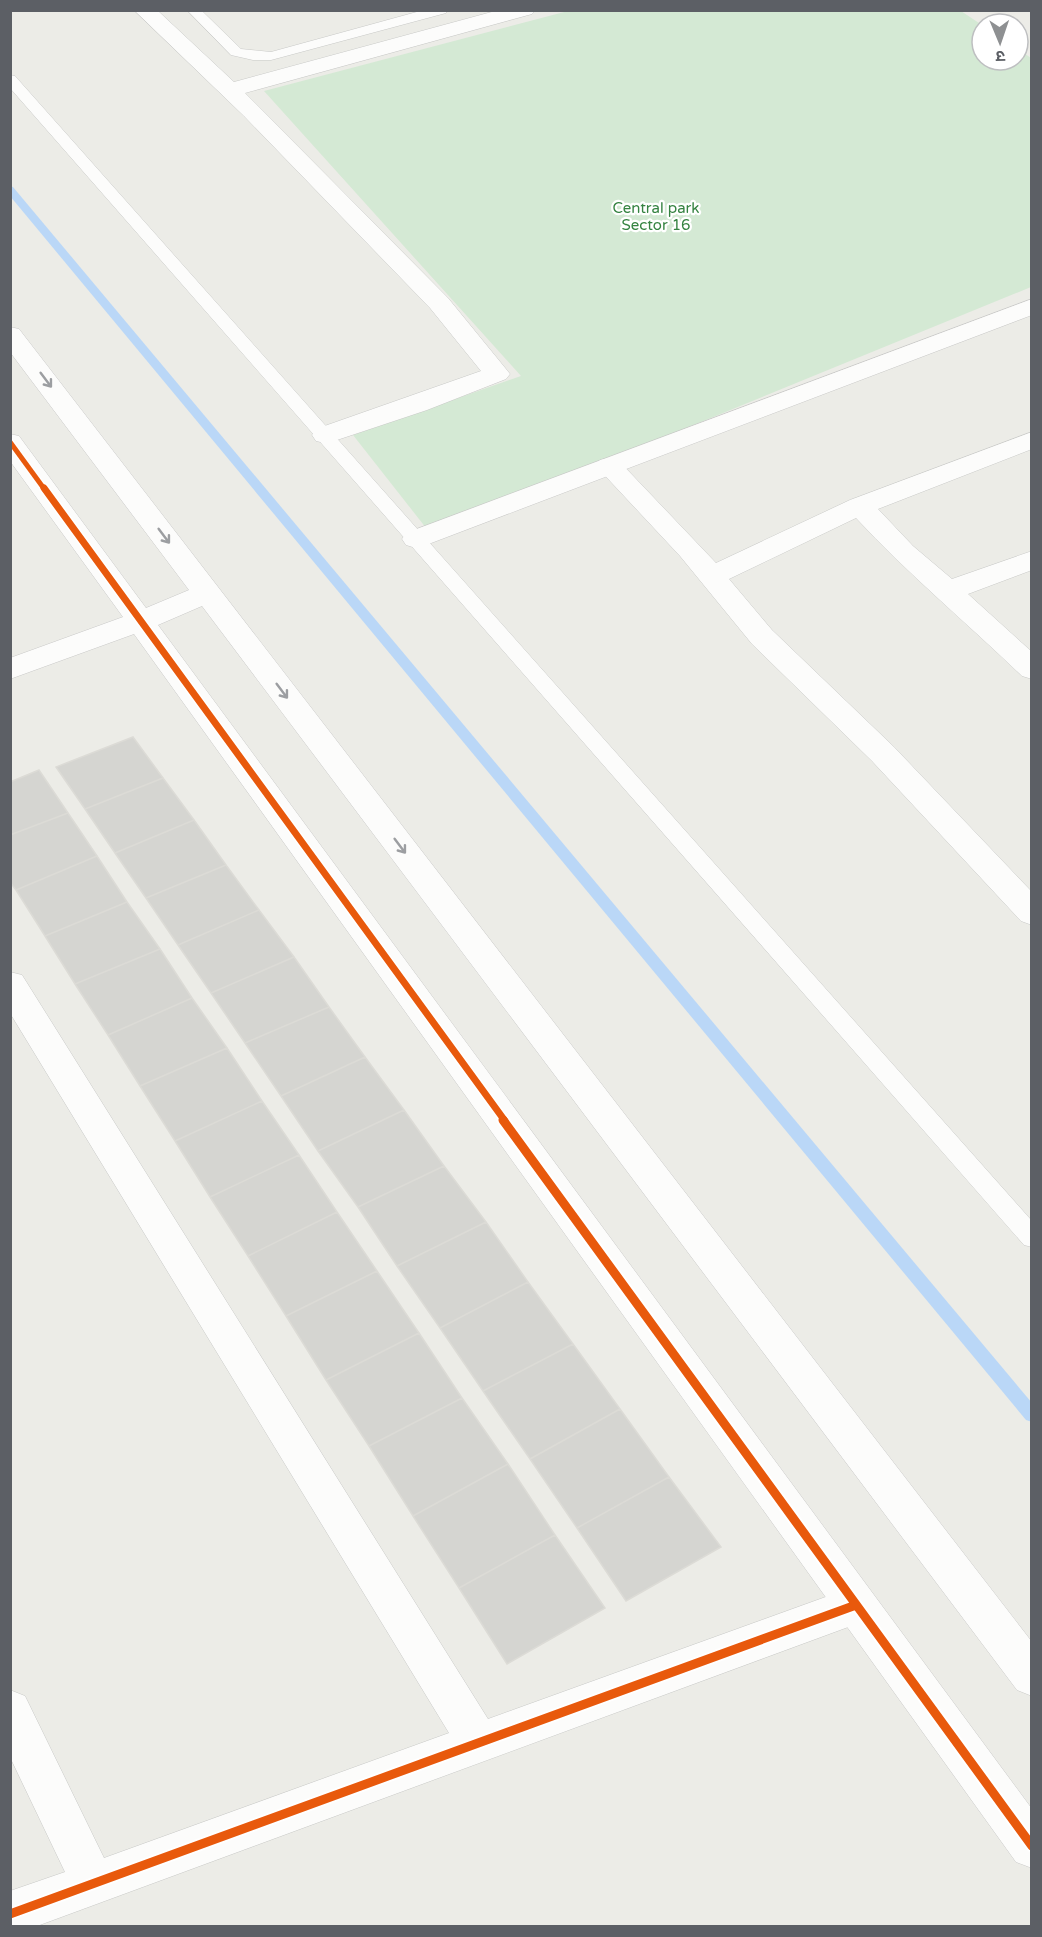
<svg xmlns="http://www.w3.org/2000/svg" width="1042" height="1937" font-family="'Varela Round','Noto Sans Devanagari',sans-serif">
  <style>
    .green { fill: #d4e9d4 }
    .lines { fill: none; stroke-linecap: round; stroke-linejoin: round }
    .stream { fill: #bad7f7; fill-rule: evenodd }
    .building { fill: #d5d5d1; stroke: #dcdbd6; stroke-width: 1.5 }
    .lane-casing { stroke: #c8c9c7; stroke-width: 1 }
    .street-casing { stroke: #c8c9c7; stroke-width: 1 }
    .secondary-casing { stroke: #c9c9c8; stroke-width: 1 }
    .lane { fill: #fcfcfb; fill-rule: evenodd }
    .street { fill: #fcfcfb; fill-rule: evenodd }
    .secondary { fill: #fcfcfb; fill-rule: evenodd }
    .cycleway-far2-casing { stroke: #fff; stroke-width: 8 }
    .cycleway-far1-casing { stroke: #fff; stroke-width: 10 }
    .cycleway-casing { stroke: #fff; stroke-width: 13 }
    .cycleway-far2 { stroke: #e8590c; stroke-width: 5 }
    .cycleway-far1 { stroke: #e8590c; stroke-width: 7 }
    .cycleway { stroke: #e8590c; stroke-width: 9 }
    .oneway { stroke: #9c9ea1 }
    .labels { text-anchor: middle; stroke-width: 4.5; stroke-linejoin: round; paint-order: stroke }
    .far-park-label { font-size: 15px; fill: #358341; stroke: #fff }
  </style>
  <rect width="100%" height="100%" fill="#ecece7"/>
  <path class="green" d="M568,11H961L982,25V60H1018V49L1031,58V287L430,533L353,435L521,376L264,91Z"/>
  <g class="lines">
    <path class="stream" d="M10,186L13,187L1032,1403V1422L1026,1420L10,196Z"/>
  </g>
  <path class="building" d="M133,737L163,778L85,809L56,767Z
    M39,770L68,813L10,835V782Z
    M163,778L194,820L115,853L85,809Z
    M68,813L97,856L16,890L10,882V835Z
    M194,820L226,865L146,898L115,853Z
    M97,856L127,902L45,936L16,890Z
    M226,865L259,910L178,945L146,898Z
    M127,902L160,949L75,984L45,936Z
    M259,910L294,957L211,993L178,945Z
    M160,949L192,998L108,1035L75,984Z
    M294,957L329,1007L245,1043L211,993Z
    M192,998L227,1048L140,1086L108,1035Z
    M329,1007L365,1057L281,1096L245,1043Z
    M227,1048L262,1101L175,1141L140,1086Z
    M365,1057L404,1110L318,1151L281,1096Z
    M262,1101L299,1155L210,1197L175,1141Z
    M404,1110L444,1166L358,1207L318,1151Z
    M299,1155L337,1212L248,1256L210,1197Z
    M444,1166L486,1222L397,1266L358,1207Z
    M337,1212L377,1271L286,1316L248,1256Z
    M486,1222L528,1282L440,1328L397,1266Z
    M377,1271L419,1333L326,1380L286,1316Z
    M528,1282L573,1344L483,1391L440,1328Z
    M419,1333L462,1398L369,1446L326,1380Z
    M573,1344L620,1409L530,1459L483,1391Z
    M462,1398L508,1464L413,1516L369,1446Z
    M620,1409L669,1477L577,1528L530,1459Z
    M508,1464L555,1535L459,1588L413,1516Z
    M669,1477L721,1547L626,1601L577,1528Z
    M555,1535L605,1608L507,1664L459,1588Z"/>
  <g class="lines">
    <g class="lane-casing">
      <path id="lane" d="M187,10H201L241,49L271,52L424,10H447L446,13L271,60H253L231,55Z
        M10,75L15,76L1032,1221V1247L1024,1245L10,88Z"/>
    </g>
    <g class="street-casing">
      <path id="street" d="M134,10H157L234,82L499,10H535L532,14L245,93L448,298L506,369L510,374L506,379L427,410L334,441L325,443L316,441L312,435L316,429L481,371L430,308L244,116Z
        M1032,432V449L878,509L913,546L952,579L1032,551V570L968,594L1032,652V679L1022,676C967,623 908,574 856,518L729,579L772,630L894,747L1032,892V925L1021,921L872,761L752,644L680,556L596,466L600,460L609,458L618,460L716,563L850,500Z
        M10,972L22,975L488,1719L856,1586L870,1591L876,1605L870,1619L37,1926H10V1891L65,1872L10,1757V1690L25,1696L104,1858L449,1733L10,1013Z"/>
    </g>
    <g class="secondary-casing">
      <path id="secondary" d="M1032,299V315L426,545L416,548L406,545L402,539L406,533Z
        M10,327L19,329L1032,1642V1696L1017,1690L202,606L158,625L1032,1809V1868L1016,1862L134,634L10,679V658L123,617L10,461V434L19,436L146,608L189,590L10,352Z"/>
    </g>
    <use href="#lane" class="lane"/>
    <use href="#street" class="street"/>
    <use href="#secondary" class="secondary"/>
    <g class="cycleway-far2-casing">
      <path id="cycleway-far2" d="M10,442L45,490"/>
    </g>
    <g class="cycleway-far1-casing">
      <path id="cycleway-far1" d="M44,488L505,1121"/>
    </g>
    <g class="cycleway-casing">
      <path id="cycleway" d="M503,1120L1032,1846
        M10,1914L856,1605"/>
    </g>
    <use href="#cycleway-far2" class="cycleway-far2"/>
    <use href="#cycleway-far1" class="cycleway-far1"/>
    <use href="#cycleway" class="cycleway"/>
  </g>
  <defs><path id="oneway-shaft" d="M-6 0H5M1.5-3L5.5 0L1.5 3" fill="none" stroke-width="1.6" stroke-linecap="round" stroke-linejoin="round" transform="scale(1.5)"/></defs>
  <g class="oneway">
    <use href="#oneway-shaft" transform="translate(46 380) rotate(53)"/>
    <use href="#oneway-shaft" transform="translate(164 536) rotate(53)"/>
    <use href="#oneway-shaft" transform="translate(282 691) rotate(53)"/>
    <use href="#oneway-shaft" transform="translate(400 846) rotate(53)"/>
  </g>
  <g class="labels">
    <g class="far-park-label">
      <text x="656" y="213">Central park<tspan x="656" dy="17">Sector 16</tspan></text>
    </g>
  </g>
  <rect width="1042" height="1937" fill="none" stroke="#5c5f65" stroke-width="24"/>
  <g transform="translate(1000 42) rotate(178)"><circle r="28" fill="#ffffff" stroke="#bebfc1" stroke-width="1.5"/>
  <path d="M0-4.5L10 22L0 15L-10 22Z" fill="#8e9092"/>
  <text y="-9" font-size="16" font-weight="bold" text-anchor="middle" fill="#5c5f65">उ</text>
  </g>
</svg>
